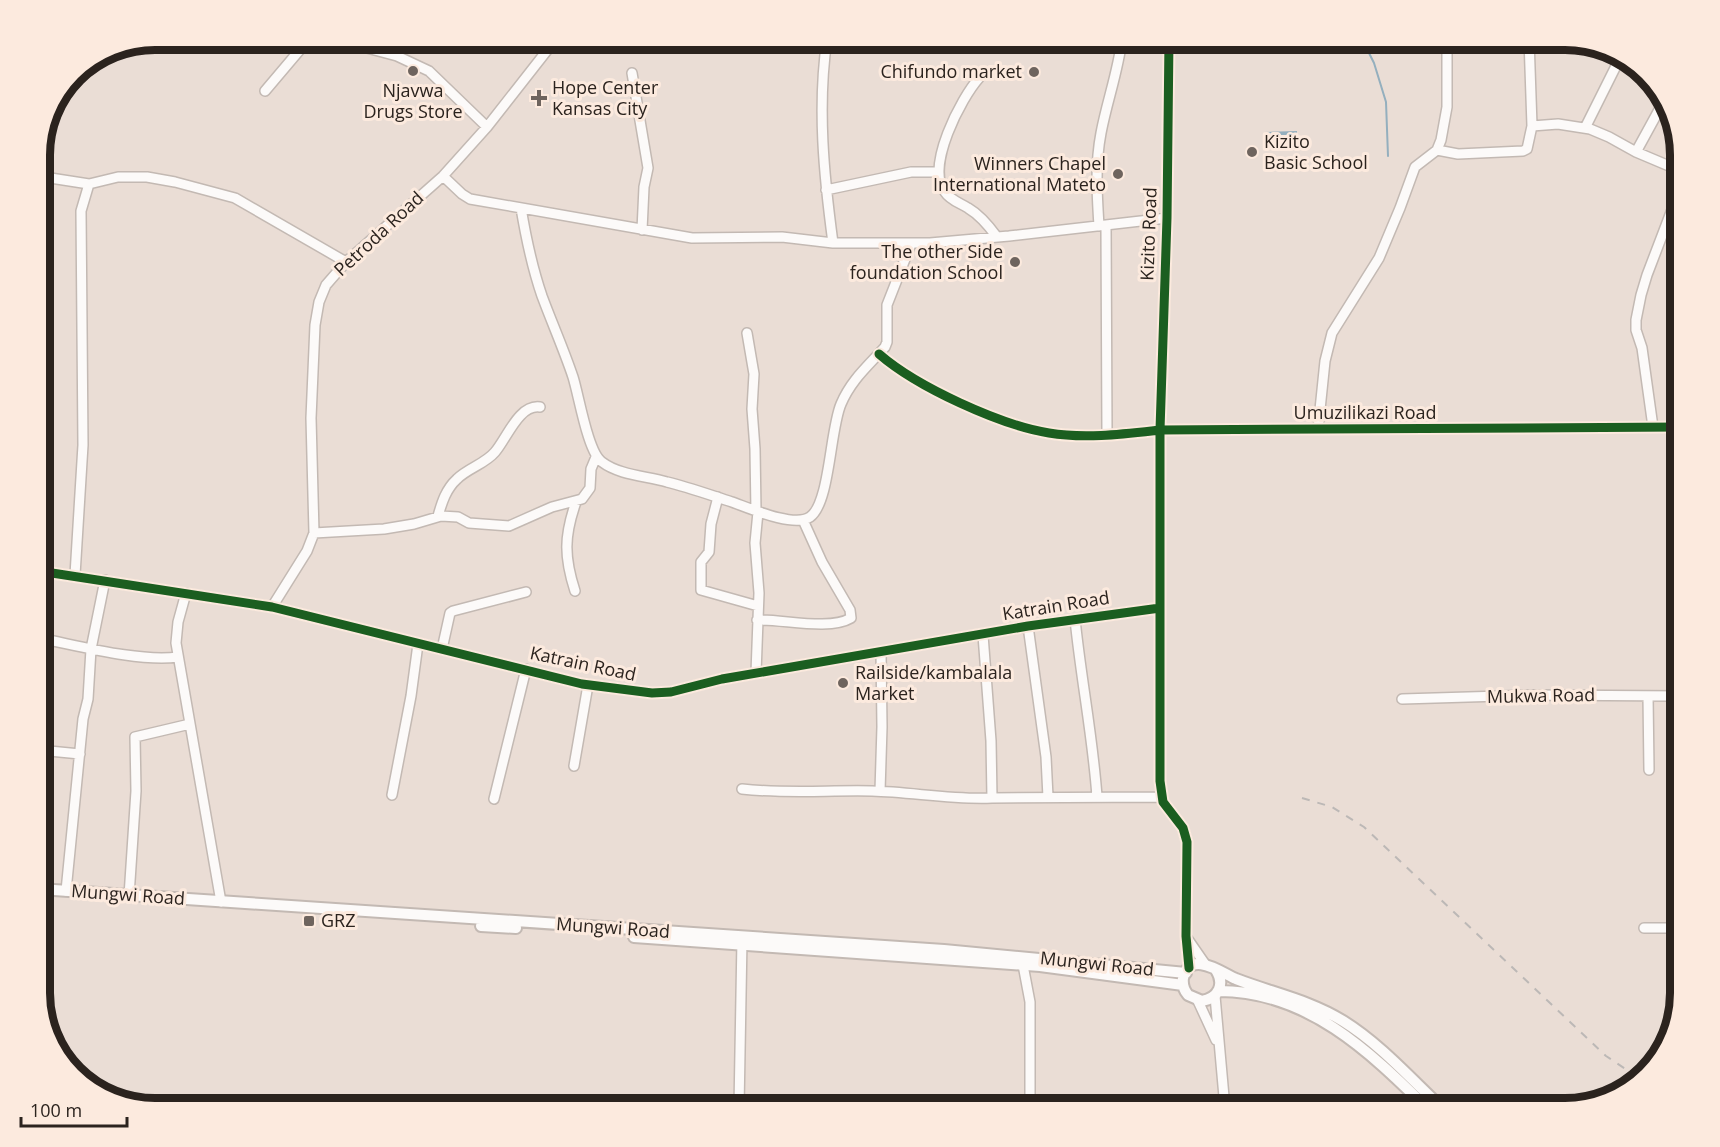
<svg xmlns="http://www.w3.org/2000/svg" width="1720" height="1147" font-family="'Open Sans',sans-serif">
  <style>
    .water { fill: #94afbe }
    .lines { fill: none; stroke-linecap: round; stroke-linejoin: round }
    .stream { stroke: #94afbe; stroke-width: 2 }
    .minor-casing { stroke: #c3b9b3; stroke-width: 12 }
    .major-casing { stroke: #c3b9b3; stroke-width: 14 }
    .minor { stroke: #fcfaf9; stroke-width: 9 }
    .major { stroke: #fcfaf9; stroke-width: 10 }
    .rail { stroke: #bcb8b6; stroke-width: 2; stroke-dasharray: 8 8; stroke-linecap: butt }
    .cycleway-casing { stroke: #fceade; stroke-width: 13 }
    .cycleway { stroke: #1b5e20; stroke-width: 9 }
    .poi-dot { fill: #6e645e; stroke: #fceade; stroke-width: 2 }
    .labels { text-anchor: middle; stroke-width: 6; stroke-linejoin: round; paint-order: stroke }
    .poi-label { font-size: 18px; fill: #2b231e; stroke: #fceade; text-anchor: start }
    .street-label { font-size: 18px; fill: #2b231e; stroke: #fceade }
    .rim { fill: none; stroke: #2b231e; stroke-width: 8 }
  </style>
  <rect width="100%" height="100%" fill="#eaddd5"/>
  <path class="water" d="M1297,131V149L1265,148V132Z"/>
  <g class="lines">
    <path class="stream" d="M1362,39L1374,63L1386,102L1388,156"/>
    <g class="minor-casing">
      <path id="minor" d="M333,39L397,56L429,71L487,127
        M827,39C817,107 824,176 833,243
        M1169,39L1167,218L1160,430V781L1163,802L1183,828L1187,842L1186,936L1189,968
        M1529,39L1532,126L1558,124L1590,129L1609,137L1636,152L1681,171
        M1530,42L1549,39
        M632,73L648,168L644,187L642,230
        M979,78C961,98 925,167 945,192C950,200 960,203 968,208C980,215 989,226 997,237
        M265,91L309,39
        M1585,128L1621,56
        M1437,150L1458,154L1523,151L1527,149L1532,126
        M1636,152L1665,99
        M443,176L462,194L470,199L692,238L782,237L833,243H930L1009,236L1167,218
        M44,177L89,184
        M826,190L911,172H939
        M521,208C526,238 532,267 542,296C552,323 564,350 573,377C579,396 588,453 602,462C619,475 646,476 667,482C688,487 710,495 732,502C749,508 794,528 810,517C830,503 830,429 841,404C851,380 868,366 885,347L887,342V305L911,244
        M1106,225L1107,434
        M1099,226C1097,195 1095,164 1101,133C1107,101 1118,72 1122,39
        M747,333L754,374L752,409L755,449L756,511
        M879,354C917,387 1000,425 1049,433C1085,439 1124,434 1160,430L1681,427
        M1653,427L1642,348L1636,330V320L1641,295L1647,275L1681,186
        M1318,429L1325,361L1332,333L1379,258L1400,208L1415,167L1437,150L1441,140L1447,107V39
        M718,497L711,524L709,552L701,562V590L758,606
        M438,516C442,502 446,489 457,479C468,468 485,464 495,452C507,438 519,404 540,407
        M314,533L384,529L414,524L441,516L458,517L469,523L509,526L552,507L582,499L590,488L591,469L596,457
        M39,571L272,607L582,684L652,693L671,692L722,679L1028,626L1160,608
        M75,575L83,445L81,211L89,184L118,177H147L175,182L235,198L346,262
        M575,591C564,557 564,536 576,502
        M186,593L178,622L176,643L221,902
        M272,607L307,551L314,533L311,418L315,325L319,302L326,285L346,262L443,176L487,127L556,39
        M1075,619C1081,679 1093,738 1097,797
        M757,620C783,619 829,631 851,618L850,610L822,562L803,520
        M1028,626L1046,757L1048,797
        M39,638C80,646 138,662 178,657
        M442,649L450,613L453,611L526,592
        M756,673L759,593L755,543L758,512
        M1648,696L1649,770
        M1402,699L1534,695L1681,696
        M39,750L80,754
        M574,766L588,685
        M742,789C785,794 829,790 872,791C912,792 952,800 992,798L991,741L983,635
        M880,791L882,727L881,652
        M392,795L411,696L418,644
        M992,798L1161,797
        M494,799L526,669
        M66,891L83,719L88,699L91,649L105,580
        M129,896L136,791L135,737L190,724
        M1644,928H1681
        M1187,938L1205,964
        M1023,965L1030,1002V1108
        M1215,996L1225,1108
        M1198,1001L1216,1040
        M739,1108L742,939"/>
    </g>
    <g class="major-casing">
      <path id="major" d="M39,889L944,950L1186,973
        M481,926L516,928
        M634,937L1040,966L1183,985
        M1216,970C1225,984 1219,998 1202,1001L1188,995C1184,990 1182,985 1183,978C1190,949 1222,973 1236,979C1272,993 1309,1000 1343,1021C1380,1044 1410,1078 1442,1108
        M1219,991C1307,991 1369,1051 1427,1108"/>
    </g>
    <use href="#minor" class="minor"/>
    <use href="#major" class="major"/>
    <path class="rail" d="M1302,798L1332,807L1364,827L1606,1056L1627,1070L1640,1077"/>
    <g class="cycleway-casing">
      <path id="cycleway" d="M1169,39L1167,218L1160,430V781L1163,802L1183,828L1187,842L1186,936L1189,968
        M879,354C917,387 1000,425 1049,433C1085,439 1124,434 1160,430L1681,427
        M39,571L272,607L582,684L652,693L671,692L722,679L1028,626L1160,608"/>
    </g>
    <use href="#cycleway" class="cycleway"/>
  </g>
  <g class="poi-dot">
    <circle cx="413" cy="71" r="6"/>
    <circle cx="1034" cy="72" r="6"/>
    <path d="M536 89h6v6h6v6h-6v6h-6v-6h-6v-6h6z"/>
    <circle cx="1252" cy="152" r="6"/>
    <circle cx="1118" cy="174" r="6"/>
    <circle cx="1015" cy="262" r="6"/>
    <circle cx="843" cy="683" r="6"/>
    <rect x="303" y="915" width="12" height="12" rx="3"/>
  </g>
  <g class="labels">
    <g class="poi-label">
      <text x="1022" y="78" text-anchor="end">Chifundo market</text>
      <text x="552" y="94">Hope Center<tspan x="552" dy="21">Kansas City</tspan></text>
      <text x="413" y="97" text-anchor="middle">Njavwa<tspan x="413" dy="21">Drugs Store</tspan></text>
      <text x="1264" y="148">Kizito<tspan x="1264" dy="21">Basic School</tspan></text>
      <text x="1106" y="170" text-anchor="end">Winners Chapel<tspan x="1106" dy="21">International Mateto</tspan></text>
      <text x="1003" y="258" text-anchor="end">The other Side<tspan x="1003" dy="21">foundation School</tspan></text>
      <text x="855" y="679">Railside/kambalala<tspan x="855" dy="21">Market</tspan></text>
      <text x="321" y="927">GRZ</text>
    </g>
    <g class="street-label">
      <text transform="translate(379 234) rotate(-43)" y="6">Petroda Road</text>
      <text transform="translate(1149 234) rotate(-88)" y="6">Kizito Road</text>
      <text x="1365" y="419">Umuzilikazi Road</text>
      <text transform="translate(1056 606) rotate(-9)" y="6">Katrain Road</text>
      <text transform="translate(583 664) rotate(12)" y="6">Katrain Road</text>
      <text transform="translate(1541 696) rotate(-1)" y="6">Mukwa Road</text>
      <text transform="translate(128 895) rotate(4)" y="6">Mungwi Road</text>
      <text transform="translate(613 928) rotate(4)" y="6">Mungwi Road</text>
      <text transform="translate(1097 964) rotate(6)" y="6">Mungwi Road</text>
    </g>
  </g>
  <path d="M0 0H1720V1147H0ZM155 50H1565A105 105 0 0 1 1670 155V993A105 105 0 0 1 1565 1098H155A105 105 0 0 1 50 993V155A105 105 0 0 1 155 50Z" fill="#fceade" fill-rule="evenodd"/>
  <path class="rim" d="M155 50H1565A105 105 0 0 1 1670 155V993A105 105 0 0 1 1565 1098H155A105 105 0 0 1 50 993V155A105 105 0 0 1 155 50Z"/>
  <path d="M21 1117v9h106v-9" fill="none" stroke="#2b231e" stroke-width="3"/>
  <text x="30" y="1117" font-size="18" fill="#2b231e" stroke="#fceade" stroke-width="4.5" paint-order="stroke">100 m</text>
</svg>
